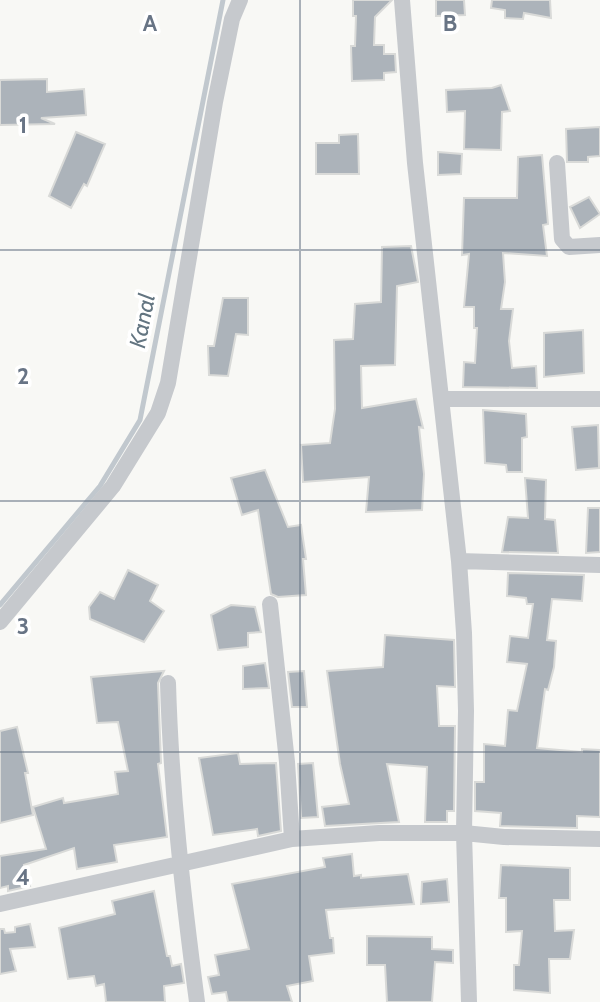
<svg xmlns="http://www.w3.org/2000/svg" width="600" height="1002" font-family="Cabin,sans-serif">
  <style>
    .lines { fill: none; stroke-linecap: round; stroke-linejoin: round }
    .stream { stroke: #c1c8ce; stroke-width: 5 }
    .building { fill: #acb3ba; stroke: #d9dad8; stroke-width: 2 }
    .minor { stroke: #c6c9cd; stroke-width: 16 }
    .grid { fill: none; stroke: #687485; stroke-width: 2; stroke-opacity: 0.55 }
    .labels { text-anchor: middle; stroke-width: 7; stroke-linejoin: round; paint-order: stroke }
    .water-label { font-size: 23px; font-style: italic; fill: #637581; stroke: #fff }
    .grid-label { font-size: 23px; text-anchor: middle; font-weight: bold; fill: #687485; stroke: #fff; stroke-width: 7; stroke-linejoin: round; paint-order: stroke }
  </style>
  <rect width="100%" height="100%" fill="#f8f8f5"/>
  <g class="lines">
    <path class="stream" d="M0,605L100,486L140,420L223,0"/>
  </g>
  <path class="building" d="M353,0H392L375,17L374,45H384V54H395L396,72L384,73V80L352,81L351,46H355L356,16H353Z
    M436,0H464L465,15L436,16Z
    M492,0H550L551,18L524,13L523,19L505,18V10L491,8Z
    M47,79V92L84,89L86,115L41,118L55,124L0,125V80Z
    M501,85L510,111L502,112L501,150L464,149L465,111L447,112L446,90L492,88Z
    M600,127V156L588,157V162H567L566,129Z
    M76,132L105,144L87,186L84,184L71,208L49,196Z
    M358,134L359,174H316V143H339V135Z
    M438,152L462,154L461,174L438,175Z
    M542,155L548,224L543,225L547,256L503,253L505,282L501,309H513L509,341L512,368L536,366L537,388L463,387L464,362L475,363L477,328H474V307H464L469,254L462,255L464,198H517L518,157Z
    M589,197L600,214L580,228L570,207Z
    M411,246L418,282L397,286L395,365L361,366L362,408L416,399L423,428L419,427L424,474L422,510L366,512L369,477L303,482L301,445L330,443L335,409L334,340L353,339L355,304L381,302L382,247Z
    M223,298H248V335L236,334L228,376L209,375L208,346H214Z
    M583,330L584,373L544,377V333Z
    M483,410L526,414L527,437L522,438V472H507L506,465L485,463Z
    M598,425L599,468L576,470L572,427Z
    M265,470L288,527L301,525L306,559H303L306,595L278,597L271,594L258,510L242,515L231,478Z
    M525,478L546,480L545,519L555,520L558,553L502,552L508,517L528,518Z
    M588,508H600V552L586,553Z
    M128,570L158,585L150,601L164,611L144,642L90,619L89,607L100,592L114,599Z
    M508,573L584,575L582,601L552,599L547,640L556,641L554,667L548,690L545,689L537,748L582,752V749L600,750V817L577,816V828L500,826L501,813L475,811V782H484V744L505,746L508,710L517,711L527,664L507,662L510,636L528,638L533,604H527L526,598L507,596Z
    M231,605L255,607L261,632L248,633V647L218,650L211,615Z
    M385,635L454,640L455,687L437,686L439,726H455L454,811H447V822H425L427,767L387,764L399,822L325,826L322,807L349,804L340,764L327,671L383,667Z
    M265,663L269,688L243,689V666Z
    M164,671L158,683L161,763L158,764L167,837L114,845L117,862L77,869L74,848L24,865L30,886L8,891V886L0,888V856L46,849L33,807L63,798L64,803L118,794L115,772L128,771L118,722L97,723L91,677Z
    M304,671L307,707H292L288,672Z
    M17,727L28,773H25L33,815L0,823V731Z
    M238,753L240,764L276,763L281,831L258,836L257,829L213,835L199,758Z
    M313,763L318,817L301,818L298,764Z
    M352,854L354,876L361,875V878L408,874L414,904L326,910L330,938H333L334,953L309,956L313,981L287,986L292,1002H228L226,992L212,994L208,977L219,975L215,955L249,949L232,884L325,867L323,858Z
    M501,865L570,868V900H554L555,931L574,930L570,959H549L550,993L514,990V965H519L522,931L506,932V898H499Z
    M447,879L449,902L421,904L422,882Z
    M154,891L167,956H170L172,966L181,964L184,983L164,986L165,1002H106L104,984L96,986L94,976L68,979L59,928L115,914L112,901Z
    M30,924L35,947L10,949L16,971L0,974V929H4L5,933L15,932V927Z
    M367,936L432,937V949L453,950V963L435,962L432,1002H387L385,965H367Z"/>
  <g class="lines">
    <path class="minor" d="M557,163L562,239L569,247L600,245
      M441,399H600
      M459,561L600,565
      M270,604L287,762L292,839
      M0,622L113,486L158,413L168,383L215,102L232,19L240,0
      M168,683C171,790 183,896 197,1002
      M0,904L292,839L379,833H464L466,711L464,633L459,561L415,163L402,0
      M469,1002L464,833L504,837L600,839"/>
  </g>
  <path class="grid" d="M300,0V1002M0,250H600M0,501H600M0,752H600"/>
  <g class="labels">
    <g class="water-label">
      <text transform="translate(142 321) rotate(-79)" y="8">Kanal</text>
    </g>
  </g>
  <g class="grid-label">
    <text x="150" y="31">A</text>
    <text x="450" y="31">B</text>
    <text x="23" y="133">1</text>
    <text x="23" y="384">2</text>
    <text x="23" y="634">3</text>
    <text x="23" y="885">4</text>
  </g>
</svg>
